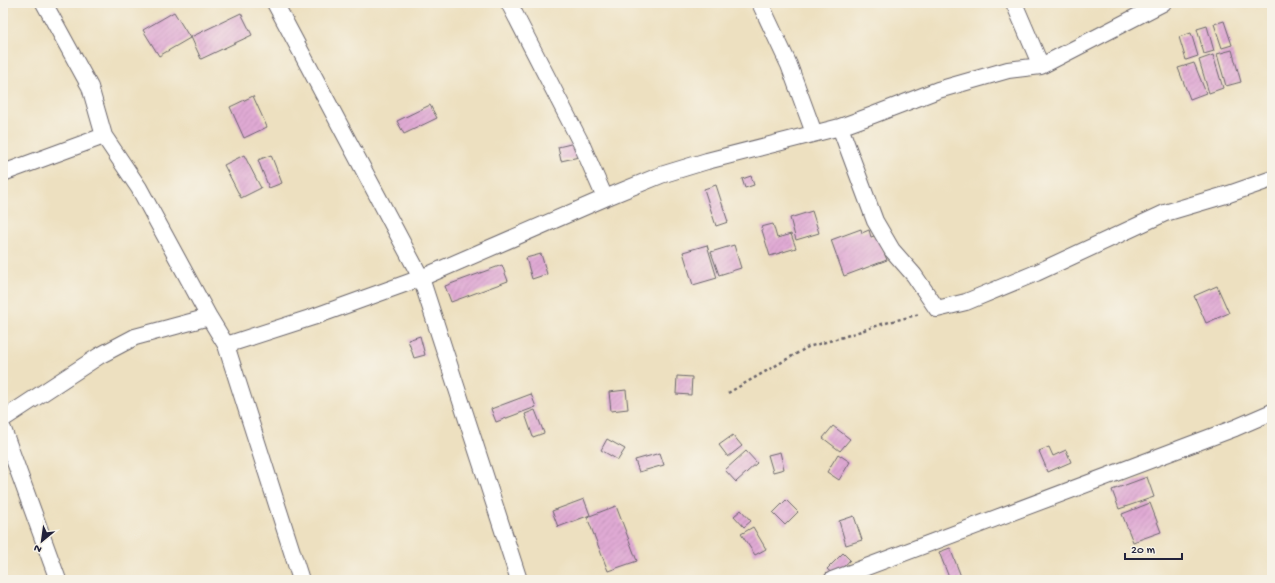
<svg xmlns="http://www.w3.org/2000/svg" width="1275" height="583" font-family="'Gochi Hand',sans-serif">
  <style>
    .building { fill: url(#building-hatch) }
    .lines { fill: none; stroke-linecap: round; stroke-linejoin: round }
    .minor-casing { stroke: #69646a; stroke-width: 18 }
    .path { stroke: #69646a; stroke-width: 2.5; stroke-dasharray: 3 3; stroke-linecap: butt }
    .minor { stroke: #fff; stroke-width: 16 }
  </style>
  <defs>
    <pattern id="building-hatch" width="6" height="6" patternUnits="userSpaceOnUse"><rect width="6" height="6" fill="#e0aad4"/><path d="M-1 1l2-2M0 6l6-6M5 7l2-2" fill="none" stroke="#c092b7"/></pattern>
  </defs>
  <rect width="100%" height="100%" fill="#f7f3e8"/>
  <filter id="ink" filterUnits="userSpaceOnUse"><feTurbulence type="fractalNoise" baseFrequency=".025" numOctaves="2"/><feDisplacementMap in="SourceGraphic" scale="8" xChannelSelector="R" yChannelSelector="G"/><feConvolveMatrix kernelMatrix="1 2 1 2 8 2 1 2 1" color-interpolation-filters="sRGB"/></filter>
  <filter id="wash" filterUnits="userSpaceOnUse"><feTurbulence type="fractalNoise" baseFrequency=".012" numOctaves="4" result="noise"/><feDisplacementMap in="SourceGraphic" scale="16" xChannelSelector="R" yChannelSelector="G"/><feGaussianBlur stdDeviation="0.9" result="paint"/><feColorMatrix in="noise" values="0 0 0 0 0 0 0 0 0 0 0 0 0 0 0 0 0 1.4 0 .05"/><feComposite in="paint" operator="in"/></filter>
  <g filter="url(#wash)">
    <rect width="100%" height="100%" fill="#ede0c0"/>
    <g id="blocks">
      <path class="building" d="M174,12L190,38L159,56L143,30Z
        M241,13L252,35L201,59L191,37Z
        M1224,21L1232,45L1222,48L1214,24Z
        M1207,26L1214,51L1204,54L1197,29Z
        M1191,33L1198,56L1186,60L1179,37Z
        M1232,50L1241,82L1226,86L1217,54Z
        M1213,55L1223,88L1209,93L1199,60Z
        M1194,63L1206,93L1190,99L1178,68Z
        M253,96L267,127L244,138L230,107Z
        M430,105L437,118L404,134L397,121Z
        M575,143L579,157L561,161L558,147Z
        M244,155L261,188L241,198L224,165Z
        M271,155L282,183L269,188L258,160Z
        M751,176L754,185L745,188L742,179Z
        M716,185L728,222L716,226L704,189Z
        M812,211L819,233L796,240L790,218Z
        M773,224L777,238L791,234L796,248L770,256L761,227Z
        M861,229L862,233L869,230L871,237L877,235L887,260L844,276L831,240Z
        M707,245L717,278L693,285L683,252Z
        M734,245L741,268L719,275L711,252Z
        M541,254L547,274L532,279L526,258Z
        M502,265L508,281L451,302L445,286Z
        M1217,286L1229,313L1206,323L1194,296Z
        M420,336L425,355L414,358L408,340Z
        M677,376L692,377L691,395L676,394Z
        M626,390L628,409L611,411L609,392Z
        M531,394L536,407L496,422L491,409Z
        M535,410L544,433L533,437L525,414Z
        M833,426L850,439L840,451L823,438Z
        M733,435L742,446L728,457L719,445Z
        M607,439L625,449L618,460L601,450Z
        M1049,447L1053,456L1066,450L1071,462L1048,472L1039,451Z
        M746,451L757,463L736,482L725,470Z
        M780,452L784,469L773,472L768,455Z
        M660,453L664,465L639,472L635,460Z
        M838,454L850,462L839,480L827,472Z
        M1147,477L1154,497L1119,509L1112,490Z
        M584,499L590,515L558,527L552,511Z
        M786,500L798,512L785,525L773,513Z
        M1150,503L1161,532L1133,542L1122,514Z
        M616,506L637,561L608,571L587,517Z
        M741,510L751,521L744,527L734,516Z
        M854,516L862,540L846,545L839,521Z
        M753,527L766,549L755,555L741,534Z
        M950,548L962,579L961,580H950L939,552Z
        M843,553L850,560L835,576L827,569Z"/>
    </g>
  </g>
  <g filter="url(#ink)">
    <use href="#blocks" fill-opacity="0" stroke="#69646a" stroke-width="1"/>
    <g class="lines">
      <g class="minor-casing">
        <path id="minor" d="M44,3L90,87L104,136L139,188L209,317
          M275,3L421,278L519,580
          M509,3L581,143L605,198
          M760,3L789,65L814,133
          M1014,3L1041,66
          M840,127L875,221L892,250L914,275L937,309L966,302L1036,273L1165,213L1229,194L1272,179
          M3,173L104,136
          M226,345L313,317L421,278L605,198L661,175L707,161L840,127L873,115L938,90L1008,70L1041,66L1163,3
          M3,419L99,356L135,337L209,317L226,345L301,580
          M3,429L58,580
          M832,580L1235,428L1272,412"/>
      </g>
      <path class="path" d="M728,393L808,347L843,337L882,324L920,314"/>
      <use href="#minor" class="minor"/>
    </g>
  </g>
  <rect width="1275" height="583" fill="none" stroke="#f7f3e8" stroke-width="16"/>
  <g transform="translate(42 541) rotate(209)" stroke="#f7f3e8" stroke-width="3" paint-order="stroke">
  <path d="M0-3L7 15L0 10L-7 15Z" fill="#22223b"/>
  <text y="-6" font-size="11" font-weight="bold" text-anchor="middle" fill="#22223b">N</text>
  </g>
  <path d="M1125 553v6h57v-6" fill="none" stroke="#22223b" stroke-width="2"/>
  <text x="1131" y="553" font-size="12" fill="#22223b" stroke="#f7f3e8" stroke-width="3" paint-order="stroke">20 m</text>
</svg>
